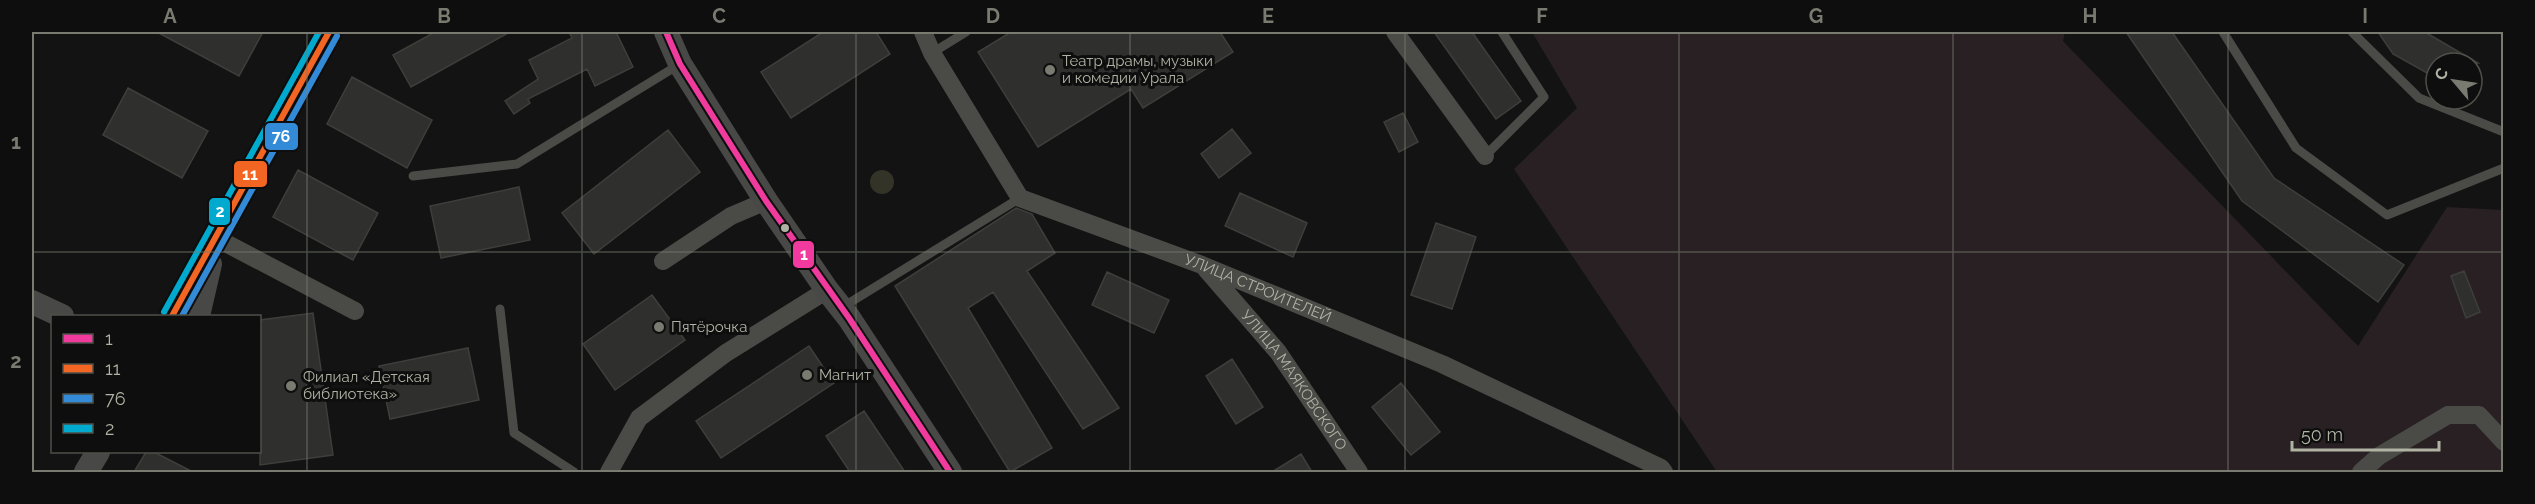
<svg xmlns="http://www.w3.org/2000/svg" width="2535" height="504" font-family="Raleway,sans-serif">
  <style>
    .green { fill: #282022 }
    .water { fill: #333327 }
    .building { fill: #2f302e; stroke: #3e3f3b; stroke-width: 1.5 }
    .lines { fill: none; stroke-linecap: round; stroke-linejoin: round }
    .lane { stroke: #4a4b47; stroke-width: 9 }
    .street { stroke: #4a4b47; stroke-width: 18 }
    .secondary { stroke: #484946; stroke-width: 24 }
    .bus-1-casing { stroke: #0d0e0d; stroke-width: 10 }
    .bus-2-casing { stroke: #0d0e0d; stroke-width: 10 }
    .bus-3-casing { stroke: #0d0e0d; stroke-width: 10 }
    .bus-4-casing { stroke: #0d0e0d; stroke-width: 10 }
    .bus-1 { stroke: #f13a9d; stroke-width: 6 }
    .bus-2 { stroke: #f26522; stroke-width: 6 }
    .bus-3 { stroke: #338bd7; stroke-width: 6 }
    .bus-4 { stroke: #00a9ce; stroke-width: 6 }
    .grid { fill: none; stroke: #797b71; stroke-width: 1.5; stroke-opacity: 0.55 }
    .poi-dot { fill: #797b71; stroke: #0d0e0d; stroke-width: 2 }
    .bus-dot { fill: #b0b3a4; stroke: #0d0e0d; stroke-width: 2 }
    .labels { text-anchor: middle; stroke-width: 6; stroke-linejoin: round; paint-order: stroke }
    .poi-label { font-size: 15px; fill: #b0b3a4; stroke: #0d0e0d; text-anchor: start }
    .street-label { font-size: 15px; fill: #b0b3a4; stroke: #0d0e0d }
    .line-badge { stroke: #0d0e0d; stroke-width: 2 }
    .badge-label { font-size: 16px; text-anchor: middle; font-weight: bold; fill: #fff }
    .neatline { fill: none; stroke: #797b71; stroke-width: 2 }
    .grid-label { font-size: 20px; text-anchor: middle; font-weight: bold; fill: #797b71 }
  </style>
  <rect width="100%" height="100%" fill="#121312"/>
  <path class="green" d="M1532,32H2065L2063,41L2358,346L2447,207L2503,210V472H1717L1514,169L1577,108Z"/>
  <path class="water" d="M870 182a12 12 0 1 1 24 0a12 12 0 1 1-24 0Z"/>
  <path class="building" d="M157,32H263L239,76Z
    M435,32H510L411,87L393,55Z
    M569,32H616L633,67L595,86L587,69L528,99L530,103L514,114L505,101L538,79L529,60L572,38Z
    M823,32H876L890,54L791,118L761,72Z
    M1011,32H1220L1233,52L1143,108L1131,89L1038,147L978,52Z
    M1434,32H1472L1521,101L1496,119Z
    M2126,32H2172L2274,178L2404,265L2378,302L2242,201Z
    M2378,32H2425L2478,63H2436V78L2393,54Z
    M352,77L432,120L407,168L327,124Z
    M128,88L208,131L182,178L103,135Z
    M1403,113L1418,142L1399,152L1384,122Z
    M1232,129L1251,153L1219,178L1201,154Z
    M668,130L700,172L594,254L562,213Z
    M298,170L378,213L353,260L273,217Z
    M519,187L530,240L441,258L430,206Z
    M1240,193L1307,223L1293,257L1225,226Z
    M1016,208L1032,214L1055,253L1027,271L1119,408L1083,429L993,292L968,308L1052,448L1010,472L895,286Z
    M1436,223L1476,237L1452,309L1411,295Z
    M2464,271L2480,312L2466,318L2451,276Z
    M1107,272L1169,300L1154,333L1092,305Z
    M652,295L685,340L615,390L583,344Z
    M313,313L333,455L260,465V320Z
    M809,346L834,383L721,458L696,421Z
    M468,348L479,400L390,419L379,366Z
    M1232,359L1263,407L1236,424L1206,376Z
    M1401,383L1440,432L1411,455L1372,407Z
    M864,411L905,472H850L826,436Z
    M146,452H154L193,472H134Z
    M1301,454L1312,472H1272Z"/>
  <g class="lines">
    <path class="lane" d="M2223,32L2296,148L2387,215L2504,168
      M2352,32L2419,98L2504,132
      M932,53L966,32
      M1485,156L1544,97L1502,32
      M413,176L517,164L680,64
      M841,308L1020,198
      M500,309L514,433L574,472"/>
    <g class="street">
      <path id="s1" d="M923,32L932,53L1020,198L1202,265L1442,364L1661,468L1664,472"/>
      <path d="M1395,32L1485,156"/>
      <path d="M216,238L355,311"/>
      <path d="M663,261L731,216L766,201"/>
      <path id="s2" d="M1206,269L1278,352L1359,472"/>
      <path d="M609,472L639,418L726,353L827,290"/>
      <path d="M2361,472L2379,456L2448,415H2479L2504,442"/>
    </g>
    <path class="secondary" d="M666,32L680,64L766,201L827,290L849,318L950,472
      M32,302L62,316
      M172,316L329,32
      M198,316L210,264
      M86,472L98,452"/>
    <g class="bus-1-casing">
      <path id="bus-1" d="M666,32L680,64L766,201L849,318L950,472"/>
    </g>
    <g class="bus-2-casing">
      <path id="bus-2" d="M172,316L329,32"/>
    </g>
    <g class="bus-3-casing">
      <path id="bus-3" d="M182,316L337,36"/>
    </g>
    <g class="bus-4-casing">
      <path id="bus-4" d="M164,312L319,32"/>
    </g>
    <use href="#bus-1" class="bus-1"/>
    <use href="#bus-2" class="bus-2"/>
    <use href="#bus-3" class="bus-3"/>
    <use href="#bus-4" class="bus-4"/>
  </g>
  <path class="grid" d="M307,32V472M582,32V472M856,32V472M1130,32V472M1405,32V472M1679,32V472M1953,32V472M2228,32V472M32,252H2504"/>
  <g class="poi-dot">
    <circle cx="1050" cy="70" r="6"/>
    <circle cx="659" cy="327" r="6"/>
    <circle cx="807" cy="375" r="6"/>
    <circle cx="291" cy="386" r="6"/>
  </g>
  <circle class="bus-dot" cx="785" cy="228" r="5"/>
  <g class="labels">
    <g class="poi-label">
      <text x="1062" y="66">Театр драмы, музыки<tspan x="1062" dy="17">и комедии Урала</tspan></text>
      <text x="671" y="332">Пятёрочка</text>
      <text x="819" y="380">Магнит</text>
      <text x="303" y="382">Филиал «Детская<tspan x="303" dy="17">библиотека»</tspan></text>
    </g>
    <g class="street-label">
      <text dy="5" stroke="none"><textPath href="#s1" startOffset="447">УЛИЦА СТРОИТЕЛЕЙ</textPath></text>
      <text dy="5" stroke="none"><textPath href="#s2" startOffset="142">УЛИЦА МАЯКОВСКОГО</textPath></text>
    </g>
  </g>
  <g class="line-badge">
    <rect x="264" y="122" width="35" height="29" rx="6" fill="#338bd7"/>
    <rect x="233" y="160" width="35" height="28" rx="6" fill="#f26522"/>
    <rect x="208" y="197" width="23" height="29" rx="6" fill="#00a9ce"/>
    <rect x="792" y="240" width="23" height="29" rx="6" fill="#f13a9d"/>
  </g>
  <g class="badge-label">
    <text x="281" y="142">76</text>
    <text x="250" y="180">11</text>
    <text x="220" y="217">2</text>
    <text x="804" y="260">1</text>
  </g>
  <rect width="2535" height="504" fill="none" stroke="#0d0e0d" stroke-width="66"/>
  <rect x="51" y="315" width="210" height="138" fill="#0d0e0d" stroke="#4e5049" stroke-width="1.5"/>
  <rect x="63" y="334" width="30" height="9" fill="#f13a9d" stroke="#4e5049" stroke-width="1.5"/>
  <text x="105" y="345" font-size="18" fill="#b0b3a4">1</text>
  <rect x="63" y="364" width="30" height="9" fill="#f26522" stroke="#4e5049" stroke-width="1.5"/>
  <text x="105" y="375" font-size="18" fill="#b0b3a4">11</text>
  <rect x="63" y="394" width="30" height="9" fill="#338bd7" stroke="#4e5049" stroke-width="1.5"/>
  <text x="105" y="405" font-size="18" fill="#b0b3a4">76</text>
  <rect x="63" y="424" width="30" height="9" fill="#00a9ce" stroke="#4e5049" stroke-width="1.5"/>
  <text x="105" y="435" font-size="18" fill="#b0b3a4">2</text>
  <g transform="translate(2454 81) rotate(299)"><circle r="28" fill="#0d0e0d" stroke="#4e5049" stroke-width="1.5"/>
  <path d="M0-4.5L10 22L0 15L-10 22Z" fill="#797b71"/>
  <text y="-9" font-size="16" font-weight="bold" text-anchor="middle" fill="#b0b3a4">С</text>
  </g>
  <path d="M2292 441v9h147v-9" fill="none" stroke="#b0b3a4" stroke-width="3"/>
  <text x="2301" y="441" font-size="18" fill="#b0b3a4" stroke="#0d0e0d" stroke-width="4.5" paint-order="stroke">50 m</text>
  <rect x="33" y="33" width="2469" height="438" class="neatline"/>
  <g class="grid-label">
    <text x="170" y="23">A</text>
    <text x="444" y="23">B</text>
    <text x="719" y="23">C</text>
    <text x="993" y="23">D</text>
    <text x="1268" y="23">E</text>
    <text x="1542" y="23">F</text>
    <text x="1816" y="23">G</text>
    <text x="2090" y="23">H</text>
    <text x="2365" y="23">I</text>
    <text x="16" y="149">1</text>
    <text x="16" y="368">2</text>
  </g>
</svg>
